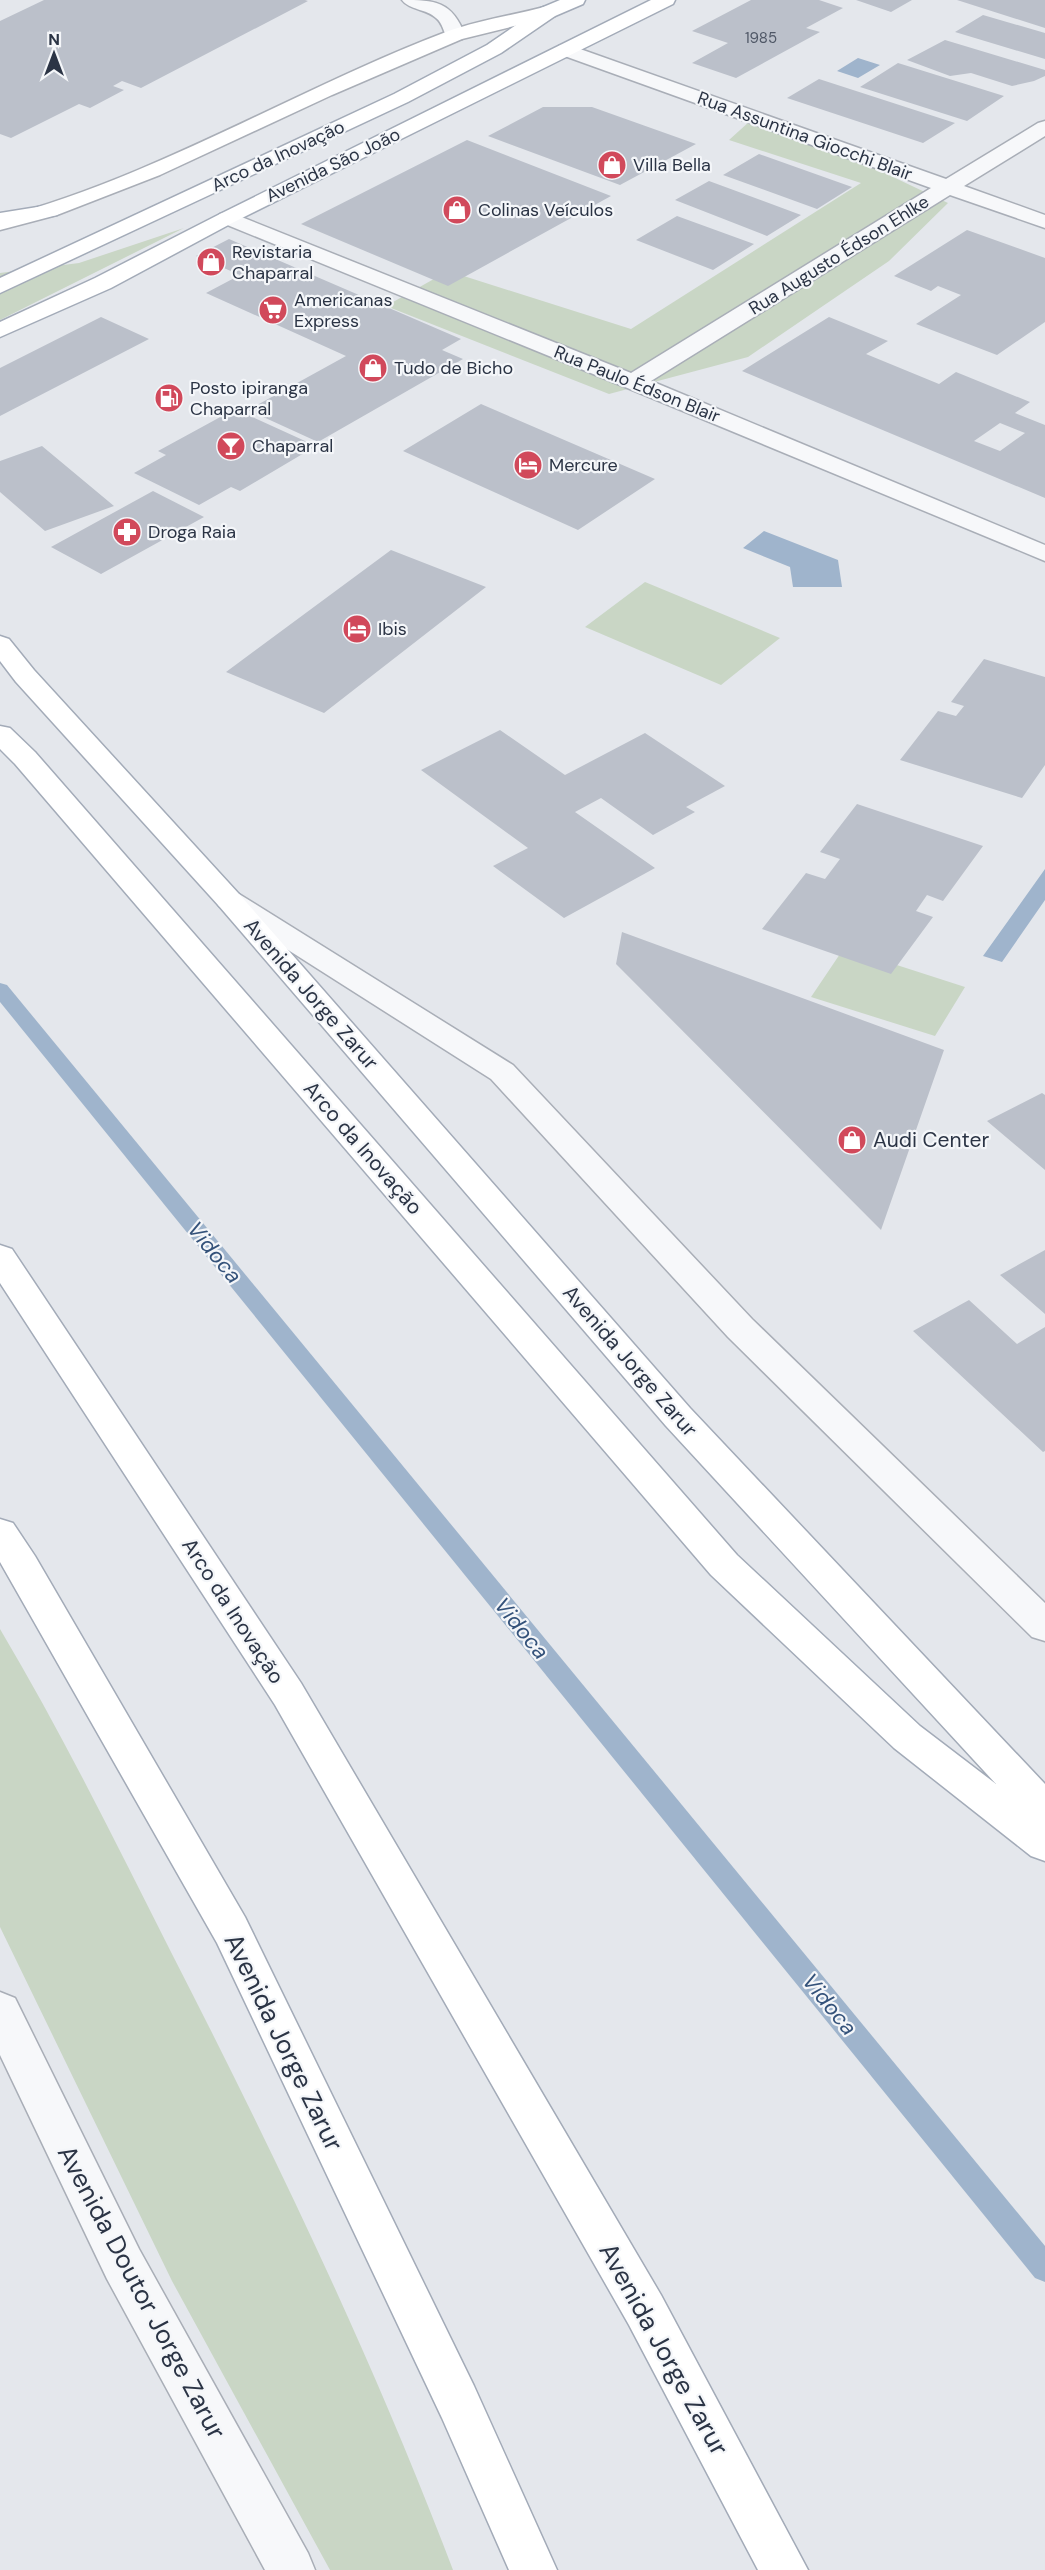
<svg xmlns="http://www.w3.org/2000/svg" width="1045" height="2570" font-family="'DM Sans',sans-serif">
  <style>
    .green { fill: #c9d6c5 }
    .water { fill: #9fb4cc }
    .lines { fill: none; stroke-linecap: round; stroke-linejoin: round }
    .stream { fill: #9fb4cc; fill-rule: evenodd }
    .building { fill: #bbc0ca; fill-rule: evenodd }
    .street-casing { stroke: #a9aeb7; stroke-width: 3 }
    .secondary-casing { stroke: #a9aeb7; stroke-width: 3 }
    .primary-casing { stroke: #a3abb8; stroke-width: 3 }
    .street { fill: #f7f8fa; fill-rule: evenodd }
    .secondary { fill: #fff; fill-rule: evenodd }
    .primary { fill: #fff; fill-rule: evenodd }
    .labels { text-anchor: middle; stroke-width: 4.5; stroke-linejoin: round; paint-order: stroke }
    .far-number-label { font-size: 15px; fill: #4f5766 }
    .far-street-label { font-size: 18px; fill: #2b3445; stroke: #f4f6f9 }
    .far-poi-label { font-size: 18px; fill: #2b3445; stroke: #f4f6f9; text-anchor: start }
    .street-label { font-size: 21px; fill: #2b3445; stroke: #f4f6f9 }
    .poi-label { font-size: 21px; fill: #2b3445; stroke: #f4f6f9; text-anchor: start }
    .water-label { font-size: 22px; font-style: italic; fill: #34527a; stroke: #f4f6f9 }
    .near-street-label { font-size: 26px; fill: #2b3445; stroke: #f4f6f9 }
  </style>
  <rect width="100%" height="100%" fill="#e4e7ec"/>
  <path class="green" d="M750,121L855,159L948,203L889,261L748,357L609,394L386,306L448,271L631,329L861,183L729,140Z
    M184,228L0,320V273L79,263Z
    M645,582L780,638L721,685L585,627Z
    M844,948L965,987L935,1036L811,997Z
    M0,1629C63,1735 117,1845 172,1954C275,2155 373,2359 453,2570H330L172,2281L0,1927Z"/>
  <path class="water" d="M858,58L880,65L858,78L837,71Z
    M764,531L838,560L842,587H793L790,567L743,548Z
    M1045,869V900L1002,962L983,956Z"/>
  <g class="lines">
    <path class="stream" d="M0,983L7,985L1045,2246V2282L1035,2278L0,1002Z"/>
  </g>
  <path class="building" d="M44,0H305L308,1L141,88L122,81L113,86L124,90L90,108L79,104L11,138L0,134V21Z
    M751,0H819L843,8L806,28L820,32L736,78L692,63L728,43L692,31Z
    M856,0H912L891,12Z
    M957,0H1045V28Z
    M983,15L1045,33V59L955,32Z
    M945,40L1045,70V76L1034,81L1012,86L971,73L950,76L907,60Z
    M898,63L1004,96L967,121L860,87Z
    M819,79L955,123L923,143L787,98Z
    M543,107H592L696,144L620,185L488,136Z
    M467,140L611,196L448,286L301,224Z
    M759,154L852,187L817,209L723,175Z
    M709,181L801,215L767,236L675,200Z
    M677,216L754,244L713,270L636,240Z
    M967,230L1045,258V322L997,355L916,324L961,295L938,286L931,291L894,276Z
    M229,239L461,339L442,350L463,359L318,442L248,410L346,356L206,293L240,275L196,256Z
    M101,317L149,339L0,416V368Z
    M829,317L888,341L866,354L939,384L956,372L1030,402L1015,413L1045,425V498L742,371ZM1000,423L1025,433L1000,451L974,441Z
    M481,404L655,479L578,530L403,451Z
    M235,409L316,446L240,491L231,487L199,505L134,473L166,455L158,451Z
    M42,446L114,506L45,531L0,492V461Z
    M153,491L204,517L101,574L51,547Z
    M391,550L486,587L324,713L226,672Z
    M984,659L1045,677V765L1022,798L900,760L938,711L956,716L964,706L951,702Z
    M500,730L565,775L645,733L725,786L686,807L695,812L653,835L601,798L575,812L655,868L564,918L493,866L528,848L421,770Z
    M857,804L983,846L943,901L927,895L916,911L933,917L891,974L762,929L806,873L825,879L840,859L820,852Z
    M622,932L944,1050L881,1230L616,964Z
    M1042,1093L1045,1095V1170L987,1121Z
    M1045,1250V1314L1000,1275Z
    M969,1300L1017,1344L1045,1327V1451L1043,1452L913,1331Z"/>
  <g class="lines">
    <g class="street-casing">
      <path id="street" d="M402,0C435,0 452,1 465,35L462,39H448C443,32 443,23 436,18C427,9 409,10 402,0Z
        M566,44L946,179L1038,123L1045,121V136L964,186L1045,215V228L950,195L651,381L1045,545V561L625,387L220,222L216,218L220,214L227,212L234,214L631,373L931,188L559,54L556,50L559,46Z
        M229,891L239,894L513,1065L752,1319L1045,1603V1641L1032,1637L728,1337L491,1079L219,906L215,900L219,894Z
        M0,1992L15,1998L139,2249L308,2553L315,2570H265L107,2279L0,2055Z"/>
    </g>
    <g class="secondary-casing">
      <path id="secondary" d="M548,6L555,8L557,12L555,16L462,39L332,95L160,175L57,215L0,230V218C156,177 296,89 446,32C478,20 515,15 548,6Z"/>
    </g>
    <g class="primary-casing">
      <path id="primary" d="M560,0H585L583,4L555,16L501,53L408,102L0,293V278L394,94L487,45L541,8Z
        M651,0H675L673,4L234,222L111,288L0,337V322L95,278L220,214Z
        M50,205L57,207L61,211L57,215L0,225V213Z
        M0,636L9,639L34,670L239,894L690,1408L1045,1784V1861L1031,1856L894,1748L711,1575L15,764L0,749V726L10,728L35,752L737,1555L920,1726L996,1784L666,1426L219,906L16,682L0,661Z
        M0,1245L12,1249L301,1683L661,2295L808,2570H758L629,2325L275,1705L0,1283Z
        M0,1519L13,1523L35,1556L245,1917L474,2386L557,2570H509L442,2418L217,1943L0,1562Z"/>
    </g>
    <use href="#street" class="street"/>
    <use href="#secondary" class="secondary"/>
    <use href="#primary" class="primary"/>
  </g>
  <defs>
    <g id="shop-disc" transform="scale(1.5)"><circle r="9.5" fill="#d1495b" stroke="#f4f6f9"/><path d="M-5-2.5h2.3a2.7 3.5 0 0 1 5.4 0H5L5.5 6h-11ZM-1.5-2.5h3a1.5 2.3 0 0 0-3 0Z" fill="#fff"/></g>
    <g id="supermarket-disc" transform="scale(1.5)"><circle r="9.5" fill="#d1495b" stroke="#f4f6f9"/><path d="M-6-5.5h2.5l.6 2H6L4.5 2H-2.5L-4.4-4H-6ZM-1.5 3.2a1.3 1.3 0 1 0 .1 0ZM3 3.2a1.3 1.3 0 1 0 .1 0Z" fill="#fff"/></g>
    <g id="fuel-disc" transform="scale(1.5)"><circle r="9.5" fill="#d1495b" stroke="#f4f6f9"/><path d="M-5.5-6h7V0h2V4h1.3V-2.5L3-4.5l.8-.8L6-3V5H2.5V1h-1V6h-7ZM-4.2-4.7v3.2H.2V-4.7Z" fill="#fff"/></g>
    <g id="bar-disc" transform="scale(1.5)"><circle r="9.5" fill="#d1495b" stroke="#f4f6f9"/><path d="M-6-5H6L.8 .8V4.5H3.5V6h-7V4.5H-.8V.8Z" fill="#fff"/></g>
    <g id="hotel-disc" transform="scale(1.5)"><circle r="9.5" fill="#d1495b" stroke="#f4f6f9"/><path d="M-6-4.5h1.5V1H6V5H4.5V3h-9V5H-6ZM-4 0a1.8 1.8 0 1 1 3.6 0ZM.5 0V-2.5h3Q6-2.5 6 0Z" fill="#fff"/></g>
    <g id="pharmacy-disc" transform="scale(1.5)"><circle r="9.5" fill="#d1495b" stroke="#f4f6f9"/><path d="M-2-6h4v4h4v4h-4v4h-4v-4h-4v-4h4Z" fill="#fff"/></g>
  </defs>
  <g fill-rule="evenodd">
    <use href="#shop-disc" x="612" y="165"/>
    <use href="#shop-disc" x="457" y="210"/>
    <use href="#shop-disc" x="211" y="262"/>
    <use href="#supermarket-disc" x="273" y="310"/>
    <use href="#shop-disc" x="373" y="368"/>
    <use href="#fuel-disc" x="169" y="398"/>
    <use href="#bar-disc" x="231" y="446"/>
    <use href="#hotel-disc" x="528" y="465"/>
    <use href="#pharmacy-disc" x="127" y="532"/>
    <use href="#hotel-disc" x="357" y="629"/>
    <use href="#shop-disc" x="852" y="1140"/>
  </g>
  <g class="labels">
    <g class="far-number-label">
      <text x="761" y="43">1985</text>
    </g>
    <g class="far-street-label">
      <text transform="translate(805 136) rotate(20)" y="6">Rua Assuntina Giocchi Blair</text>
      <text transform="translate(278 156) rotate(-25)" y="6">Arco da Inovação</text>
      <text transform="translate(333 165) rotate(-26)" y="6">Avenida São João</text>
      <text transform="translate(839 255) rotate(-32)" y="6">Rua Augusto Édson Ehlke</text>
      <text transform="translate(637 384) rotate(22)" y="6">Rua Paulo Édson Blair</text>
    </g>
    <g class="far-poi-label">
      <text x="633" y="171">Villa Bella</text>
      <text x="478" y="216">Colinas Veículos</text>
      <text x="232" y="258">Revistaria<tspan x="232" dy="21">Chaparral</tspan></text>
      <text x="294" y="306">Americanas<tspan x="294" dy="21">Express</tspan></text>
      <text x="394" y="374">Tudo de Bicho</text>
      <text x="190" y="394">Posto ipiranga<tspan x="190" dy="21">Chaparral</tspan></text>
      <text x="252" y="452">Chaparral</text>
      <text x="549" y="471">Mercure</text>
      <text x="148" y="538">Droga Raia</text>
      <text x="378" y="635">Ibis</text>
    </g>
    <g class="street-label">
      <text transform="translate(311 994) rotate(49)" y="7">Avenida Jorge Zarur</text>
      <text transform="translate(363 1148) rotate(49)" y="7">Arco da Inovação</text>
      <text transform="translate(630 1361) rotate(49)" y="7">Avenida Jorge Zarur</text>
      <text transform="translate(233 1611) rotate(57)" y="7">Arco da Inovação</text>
    </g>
    <g class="poi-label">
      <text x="873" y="1147">Audi Center</text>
    </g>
    <g class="water-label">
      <text transform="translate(215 1252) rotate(51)" y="8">Vidoca</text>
      <text transform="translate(522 1628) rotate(51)" y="8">Vidoca</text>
      <text transform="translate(830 2004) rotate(51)" y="8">Vidoca</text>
    </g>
    <g class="near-street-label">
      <text transform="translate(284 2042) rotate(64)" y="9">Avenida Jorge Zarur</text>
      <text transform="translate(142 2292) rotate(62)" y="9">Avenida Doutor Jorge Zarur</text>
      <text transform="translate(664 2349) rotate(61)" y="9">Avenida Jorge Zarur</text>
    </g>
  </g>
  <g transform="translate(54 54)" stroke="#f4f6f9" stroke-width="4.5" paint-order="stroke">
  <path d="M0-4.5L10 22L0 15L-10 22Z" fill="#2b3445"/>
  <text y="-9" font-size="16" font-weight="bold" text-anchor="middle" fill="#2b3445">N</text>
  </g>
</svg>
